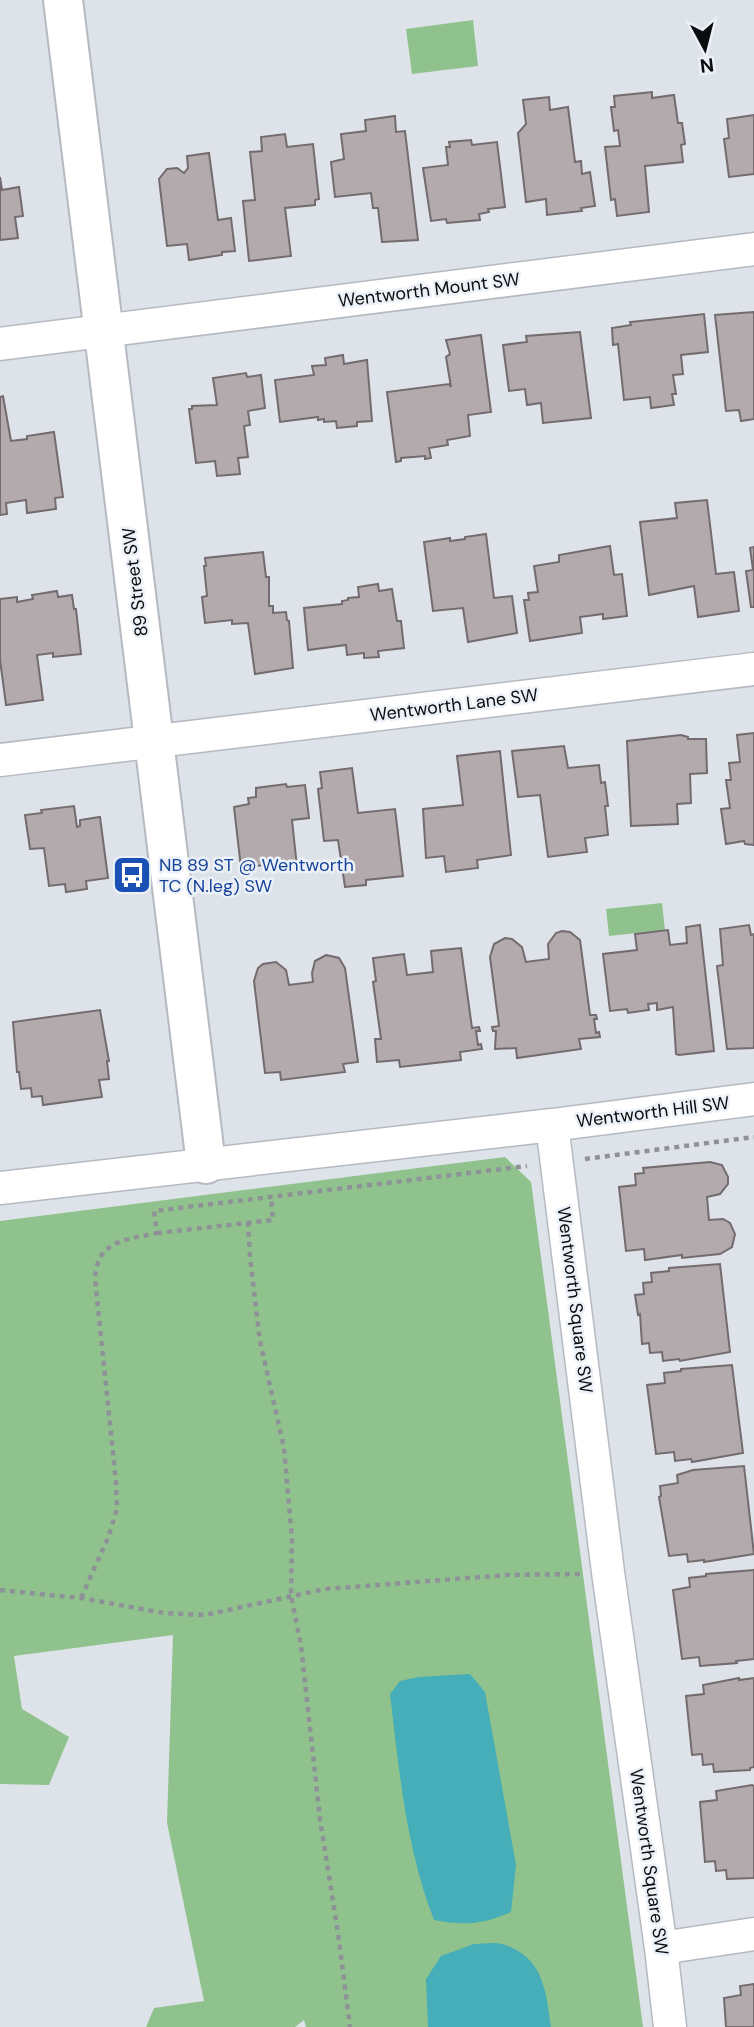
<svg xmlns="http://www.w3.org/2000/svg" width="754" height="2027" font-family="'DM Sans',sans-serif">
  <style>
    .green { fill: #90c28d }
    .water { fill: #45aeb8 }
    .building { fill: #b2aaad; stroke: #736b6e; stroke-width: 2 }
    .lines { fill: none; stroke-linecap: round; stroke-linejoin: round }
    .minor-casing { stroke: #b5bac0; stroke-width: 35 }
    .tertiary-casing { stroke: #b5bac0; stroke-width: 42 }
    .path { stroke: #8e9297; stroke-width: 4.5; stroke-dasharray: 5 5; stroke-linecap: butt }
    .minor { stroke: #fff; stroke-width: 32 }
    .tertiary { stroke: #fff; stroke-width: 38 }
    .labels { text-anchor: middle; stroke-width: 5; stroke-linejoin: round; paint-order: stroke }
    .street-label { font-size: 18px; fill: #0a0c0e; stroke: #ebf1f7 }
    .transit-label { font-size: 18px; fill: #164399; stroke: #ebf1f7; text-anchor: start }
  </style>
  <rect width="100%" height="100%" fill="#dee3ea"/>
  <path class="green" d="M473,20L478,66L412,74L406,29Z
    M662,903L665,930L609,936L606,909Z
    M505,1157L531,1182L643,2027H306L304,2020L295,2027H146L154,2008L204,2001L167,1823L173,1635L14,1656L22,1709L69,1737L49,1785L0,1784V1221Z"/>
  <path class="water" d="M470,1674L485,1692L516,1865L511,1912C483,1924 465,1926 434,1920C406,1848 399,1770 390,1694L400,1681L418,1677Z
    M474,1944C483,1944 494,1942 502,1944C543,1956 546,1990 551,2027H428L426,1979L441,1956Z"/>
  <path class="building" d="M652,92V98L674,95L678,123H682L685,144L681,145L683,162L645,166L649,212L617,216L615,199L611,200L605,147L620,146L618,130L614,131L611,107H615L614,96Z
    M549,97L550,110L568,107L575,162L581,161L582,174L590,172L595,206L581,208L582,211L547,215L546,199L526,202L518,133L526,124L523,100Z
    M754,115V174L729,177L724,139L729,138L727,119Z
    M395,116L396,132L405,131L418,240L382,242L378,208H373L371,193L335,197L331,162L344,159L341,134L366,131L365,120Z
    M285,134L287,147L313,144L319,199L315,200V205L285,208L291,256L249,261L243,201L255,200L250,152L262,151L261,137Z
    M471,140L472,145L497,142L505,207L488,209L489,212L479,214L480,220L447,223L446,219L431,221L423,168L448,165L446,147H450L449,142Z
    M209,153L218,220L231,218L235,251L222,252V255L189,260L187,244L167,246L159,179L167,169L177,168L184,173L188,168L187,156Z
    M0,177L2,190L19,187L23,216L15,217L18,238L0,240Z
    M754,312V419L741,421L739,410L726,411L715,315Z
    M704,314L708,352L681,355L683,374L673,375L676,394H672L674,405L651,408L650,397L624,400L618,344L613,345L612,328L631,325L630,322Z
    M580,332L591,418L543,423L541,403L527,405L525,389L509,391L503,345L527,342L526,336Z
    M481,335L491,412L468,415L470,436L447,440L448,445L429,448L431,458L425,459V456L401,458V461L396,462L387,392L449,384L451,387L446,357L450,354L446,340Z
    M343,355L344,364L367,360L372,421L357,422V426L337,428L336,421L324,422V419L318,420V417L280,422L275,380L314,375L312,366L326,365L325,358Z
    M246,373L247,377L261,375L265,408L248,411L250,425L244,426L248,457L238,458L240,474L217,476L215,461L196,463L189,409H192V406L217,405L213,378Z
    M3,396L11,441L27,439V436L54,432L63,497L55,498L56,509L27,513L26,500L6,503L7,514L0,515V397Z
    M707,500L716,574L734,572L739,611L698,617L694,586L649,595L640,522L677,518L675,503Z
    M486,534L494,598L512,596L517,633L468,642L463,608L433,611L424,542L450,538V541L465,539V537Z
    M610,546L614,575L622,574L627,616L603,619V614L580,617L582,633L530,641L524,600H529L528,593L538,592L534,566L559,562V555Z
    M754,547V607H751L746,571L753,570L750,548Z
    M263,552L266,577H269V606H273V613L286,612L287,620L289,621L293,668L255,674L248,623L232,624V620L205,623L202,597L207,596L204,566H206L205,558Z
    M378,584L379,591L392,589L397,621H401L404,648L378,651L379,657L364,658V653L347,655L346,645L308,650L304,608L342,604V601L348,600V598L359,597L358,587Z
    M57,591L58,597L72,595L74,609H76L81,654L53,657V653L37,655L43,700L6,705L0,660V599L17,597V602L33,599L32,595Z
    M754,733V845L745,844L744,841L726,844L721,809L730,808L726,780H731L729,763L740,762L737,735Z
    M681,735L688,737V739H706L707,773L690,774L691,803L677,804L678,824L631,826L627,741Z
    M564,746L568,768L599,765L601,783L605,782L608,806H605L608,835L585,838L587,852L548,857L540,795L518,797L512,751Z
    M500,751L511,855L477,860L478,868L446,872L444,856L426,858L423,809L463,805L457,756Z
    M352,768L358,813L395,809L403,876L366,880V885L345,887L338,840L324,841L318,789L322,788L320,772Z
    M286,784L287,787L305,785L309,818L292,820L297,867L273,870L272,864L241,868L234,807L249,804L248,798L256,797V788Z
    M74,806L77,827L80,826V820L100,817L108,878L86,881L87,889L66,892L65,884L49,886L44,848L30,849L25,815L42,813L41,810Z
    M700,925L714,1051L679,1055L676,1054L673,1007L657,1010V1003L648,1004L649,1010L628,1013L627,1009L610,1011L603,954L637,950L635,934L668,930L670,945L687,943L686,927Z
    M749,925L751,935L754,934V1048L727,1049L717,966L723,965L720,929Z
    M562,931L570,932L580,940L590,1015H596L597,1019H594L596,1033L599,1032L600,1037L579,1039L581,1049L517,1058L516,1048L495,1049L496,1031H493L492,1027L499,1026L490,957L494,944L505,938L512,939L522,947L526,962L549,959L548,944L556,933Z
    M461,948L472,1028L479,1027L480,1031H476L478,1045L481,1044L482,1049L460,1052L461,1060L400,1067L399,1060L377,1062L375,1039H381L373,982L376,981L373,958L404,954L407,975L433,972L431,951Z
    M326,955L339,958L345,968L358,1062L343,1064L345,1072L281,1080L280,1072L265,1073L254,981L258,968L263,964L276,962L286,970L289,985L313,982L312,973L315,961Z
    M100,1010L109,1061H107L109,1079L99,1080L102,1097L43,1105L42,1096L32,1097L31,1088L21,1089L19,1072H17L13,1022Z
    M710,1162L722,1165L728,1177V1184L720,1194L707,1197L709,1220L723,1219L730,1223L735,1234L732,1247L720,1254L682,1258V1255L645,1260L644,1249L626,1251L619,1187L636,1185L635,1174L644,1173L643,1168Z
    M720,1264L730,1352L680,1361L679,1359L663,1361L662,1352L650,1353L649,1343L642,1344L640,1314L638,1315L635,1295L644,1294L643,1283L652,1282L651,1273L669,1271V1268Z
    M732,1365L743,1453L692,1462L691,1459L675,1461L674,1452L656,1454L647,1385L665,1383L664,1373L681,1371V1369Z
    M744,1466L754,1554L704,1562V1560L688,1562L687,1554L669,1556L659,1497L661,1496L660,1486L678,1483L677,1475L693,1470Z
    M754,1570V1659L736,1661L737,1663L700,1666L699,1657L682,1659L673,1590L690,1587L689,1578L706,1576V1574Z
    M739,1678V1680L754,1678V1767L750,1768V1770L714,1772L713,1764L703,1765L702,1754L692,1755L686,1696L704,1694L703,1685Z
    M752,1785L754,1786V1878L727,1879L726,1870L716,1871L715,1861L705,1862L700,1802L717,1800L716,1791Z
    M754,1984V2027H726L724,1998L741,1995L740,1986Z"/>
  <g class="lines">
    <g class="minor-casing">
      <path id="minor" d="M0,344L754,249
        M0,760L754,669
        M552,1125L754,1099
        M0,1188L552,1125L608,1572L661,1948L670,2027
        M661,1948L754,1934"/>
    </g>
    <g class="tertiary-casing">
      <path id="tertiary" d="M63,0L206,1164"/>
    </g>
    <path class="path" d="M585,1159L754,1137
      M248,1222L250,1257L260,1341L284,1448L292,1539L291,1595L301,1646L320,1819L338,1933L350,2027
      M157,1233L273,1220L271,1198
      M0,1590L81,1598L164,1613L205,1615L325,1589L507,1575L580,1574
      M81,1598L108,1538L117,1509L116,1482L95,1279C97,1240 125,1240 157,1233L154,1211L527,1166"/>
    <use href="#minor" class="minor"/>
    <use href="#tertiary" class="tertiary"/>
  </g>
  <defs>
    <g id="bus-square" transform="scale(2.0125)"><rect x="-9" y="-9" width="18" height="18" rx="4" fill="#1a4fb4" stroke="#ebf1f7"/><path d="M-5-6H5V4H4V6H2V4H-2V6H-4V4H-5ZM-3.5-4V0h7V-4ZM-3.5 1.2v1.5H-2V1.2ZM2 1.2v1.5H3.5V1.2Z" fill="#fff"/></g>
  </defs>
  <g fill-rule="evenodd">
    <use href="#bus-square" x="132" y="875"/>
  </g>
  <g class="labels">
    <g class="street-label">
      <text transform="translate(429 290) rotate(-7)" y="6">Wentworth Mount SW</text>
      <text transform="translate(135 582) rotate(-97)" y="6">89 Street SW</text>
      <text transform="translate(454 705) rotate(-7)" y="6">Wentworth Lane SW</text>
      <text transform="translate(653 1112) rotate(-7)" y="6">Wentworth Hill SW</text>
      <text transform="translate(575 1300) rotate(83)" y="6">Wentworth Square SW</text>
      <text transform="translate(649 1862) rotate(82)" y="6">Wentworth Square SW</text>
    </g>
    <g class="transit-label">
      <text x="159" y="871">NB 89 ST @ Wentworth<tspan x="159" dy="21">TC (N.leg) SW</tspan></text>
    </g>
  </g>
  <g transform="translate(705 49) rotate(173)" stroke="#ebf1f7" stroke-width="5" paint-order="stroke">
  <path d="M0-5L12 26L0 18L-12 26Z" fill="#0a0c0e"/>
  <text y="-10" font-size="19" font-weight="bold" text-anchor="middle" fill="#0a0c0e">N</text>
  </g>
</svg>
